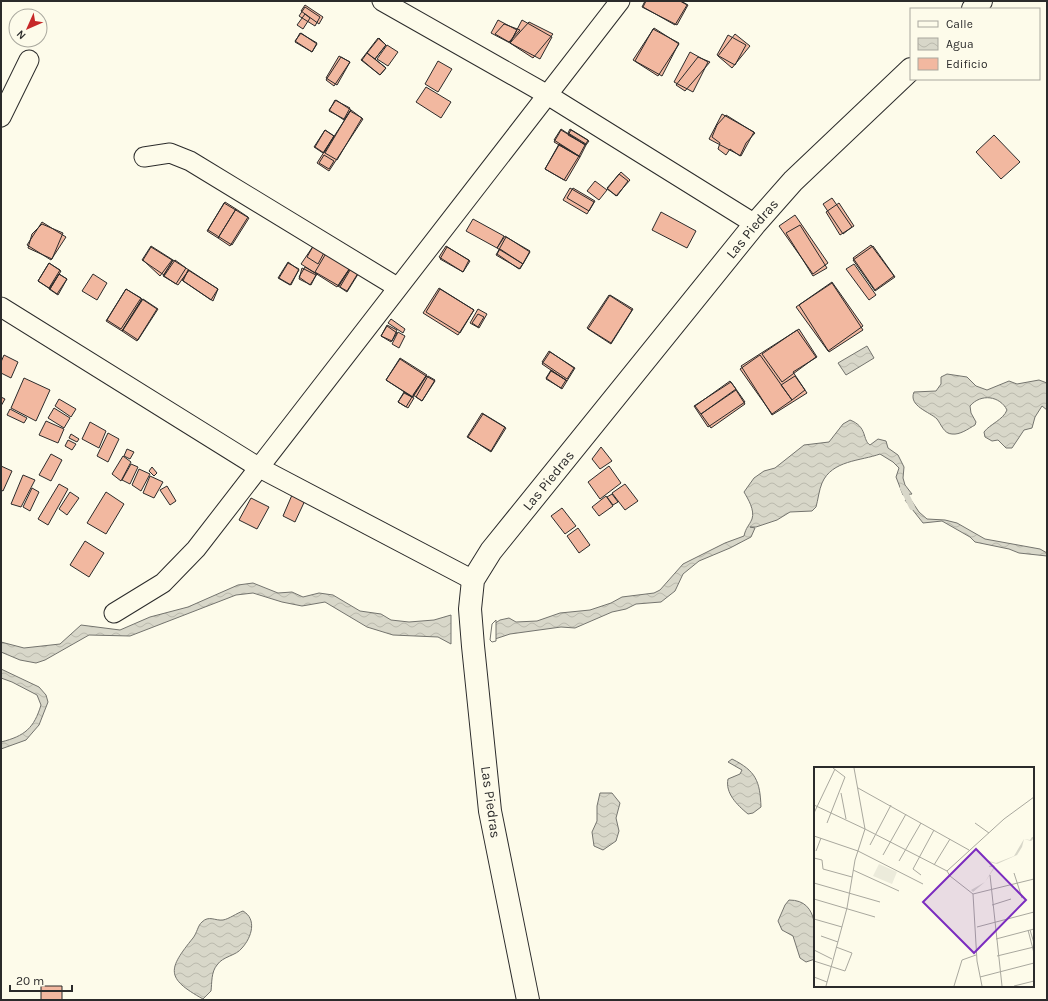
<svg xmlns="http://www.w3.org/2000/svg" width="1048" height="1001" font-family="Karla,sans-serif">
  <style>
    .water { fill: url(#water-waves); stroke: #74746e }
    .pier { fill: #fdfbea; stroke: #74746e }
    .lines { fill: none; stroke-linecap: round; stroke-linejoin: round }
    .stream { stroke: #d8d7c9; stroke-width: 6 }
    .building { fill: #f2b8a0; stroke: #2b2b2b }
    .street-casing { stroke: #2b2b2b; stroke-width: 21 }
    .secondary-casing { stroke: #2b2b2b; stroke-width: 24 }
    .street { stroke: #fdfbea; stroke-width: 19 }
    .secondary { stroke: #fdfbea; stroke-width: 22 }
    .labels { text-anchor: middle; stroke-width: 3; stroke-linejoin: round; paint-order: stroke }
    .street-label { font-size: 14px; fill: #2b2b2b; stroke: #fdfbea }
    .inset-road { fill: none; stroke: #a9a89e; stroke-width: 1 }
    .view { fill: #7b2cbf; fill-opacity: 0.15; stroke: #7b2cbf; stroke-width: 2 }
    .inset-edge { fill: none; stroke: #2b2b2b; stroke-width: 2 }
  </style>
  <defs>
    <pattern id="water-waves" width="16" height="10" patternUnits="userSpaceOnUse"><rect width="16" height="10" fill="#d8d7c9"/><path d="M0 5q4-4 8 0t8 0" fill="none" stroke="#bab9ad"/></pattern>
  </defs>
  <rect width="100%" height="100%" fill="#fdfbea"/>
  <path class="water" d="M867,346L874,358L846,375L838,363Z
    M947,374L967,377L976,386L987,390L1009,381L1017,384L1039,380L1047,383V410L1042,406L1035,417L1032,428L1024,430L1012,448H1006L998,440L992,441L985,437L984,432C990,424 1003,420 1007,410C1000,396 981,393 970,406L971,413L976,422L975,425C968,429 960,435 952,434C944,434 941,424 937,419C930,412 908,406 914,392L936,391L941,384V377Z
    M850,420C868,427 862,440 870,445L878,439L886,441L888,448L898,455L904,467L903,478L905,485L912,494L903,495L896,477L899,468L893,462L880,454C861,461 832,460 822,483C819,490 818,500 816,507L812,511L790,512L777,520L756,527H750L755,528L751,537L730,548L699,561L683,574L675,591L661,602L636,604L626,609L612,612L575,628L561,627L510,634L492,640L494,624L500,620L509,618L516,622L537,621L560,613L590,610L611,603L622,597L654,593L660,590L683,564L725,543L744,536C746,527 749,526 752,519C755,510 748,499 744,492L754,478L764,471L775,468L804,445L829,442L843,424Z
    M905,500H911L919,512L927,519L945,520L957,523L985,539L1040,549L1047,553V556L1019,553L1009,549L975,542L970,537L942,521L923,523Z
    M253,583L278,593L292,592L303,597L319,593L333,595L360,611L381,614L391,620L409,622L434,620L451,615V644L438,637L393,635L367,627L325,602L302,606L282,602L253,593L236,595L130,636L89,635L45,660L36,663L20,660L1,652V642L24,648L60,644L81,625L120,630L150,617L188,607L238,585Z
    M1,669L39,687L46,695L48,702L39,725L26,740L1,749V742C25,736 34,728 41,705L37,695L12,682L1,678Z
    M732,759C756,771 760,781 761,807L753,813L748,814C737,805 725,793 728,779L740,774L742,770L728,762Z
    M600,793H612L620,803L616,818L619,831L616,841L603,850L594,846L592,832L597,821V806Z
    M789,900C821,900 815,937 815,959L806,962L800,958L793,936L782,930L778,921L785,905Z
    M243,911C257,919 252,937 242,948C236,956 223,956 217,965C211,972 212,983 211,991L203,999C165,978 168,969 193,938C197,933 198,925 202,922C209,915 215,921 223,920C229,919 237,913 243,911Z"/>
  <path class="pier" d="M496,620V641L492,642L490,640L492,624Z"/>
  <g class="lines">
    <path class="stream" d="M903,488L912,507"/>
  </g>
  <path class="building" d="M645,1H681L688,5L677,25L642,7Z
    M646,1H680L687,5L675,25L643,7Z
    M305,5L323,17L319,24L301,11Z
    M305,7L320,17L315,26L299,16Z
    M305,14L310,18L303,29L297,25Z
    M498,20L517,30L510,43L491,33Z
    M522,20L552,37L540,59L510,43Z
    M529,22L553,34L533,58L510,43Z
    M504,24L520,30L509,42L495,34Z
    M654,28L679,44L658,76L633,60Z
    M653,29L679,43L662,76L635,61Z
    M300,33L317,43L312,52L295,42Z
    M301,33L317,44L312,52L295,41Z
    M735,34L750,46L732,68L718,56Z
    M728,35L746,45L735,65L717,55Z
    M378,38L386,45L375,59L386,68L380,75L361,60Z
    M379,38L386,45L375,59L367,53Z
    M387,45L398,52L388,66L377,59Z
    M690,52L708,62L693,92L674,82Z
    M367,53L386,68L380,75L362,60Z
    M339,56L350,62L337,85L326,78Z
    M341,57L350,62L334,86L326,80Z
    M698,57L710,62L685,91L676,85Z
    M438,61L452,69L438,92L425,84Z
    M426,87L451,102L441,118L416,102Z
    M335,100L350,108L344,119L329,111Z
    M336,100L351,110L344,120L329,110Z
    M351,110L363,119L329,171L317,163Z
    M350,111L362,118L337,160L325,153Z
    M722,114L754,132L741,156L709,139Z
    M726,115L755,133L746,143L740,156L730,149L726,155L718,149L720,143L712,137L717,125Z
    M561,129L585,145L579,156L554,140Z
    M570,129L588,140L586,144L568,133Z
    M325,130L334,136L324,153L315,147Z
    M325,130L334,136L323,153L314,147Z
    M561,130L586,145L580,157L554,142Z
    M571,130L589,141L586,145L568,135Z
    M994,135L1020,162L1001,179L976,152Z
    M559,144L579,156L564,180L545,169Z
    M559,145L580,157L566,181L545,169Z
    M324,155L334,161L329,169L319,163Z
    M621,172L630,180L616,196L607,188Z
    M619,174L628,181L617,196L607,189Z
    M595,181L607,190L599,200L587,191Z
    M570,188L594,202L587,214L563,200Z
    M573,188L595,201L589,211L567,198Z
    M832,198L852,227L843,234L823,204Z
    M225,202L236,209L218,238L207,231Z
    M224,203L249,218L232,245L208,230Z
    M839,203L854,226L840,235L826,212Z
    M236,209L248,217L230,246L218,238Z
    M661,212L696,231L687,248L652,230Z
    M795,215L828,263L813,274L779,226Z
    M473,219L504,236L497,248L466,231Z
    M42,222L66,237L51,260L27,245Z
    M42,224L63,233L52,259L28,248L32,234Z
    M800,225L827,268L813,276L786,233Z
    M505,236L530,252L523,264L497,248Z
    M506,237L530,251L520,269L496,255Z
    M316,242L352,265L337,287L301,264Z
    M315,243L326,249L318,264L307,257Z
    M871,245L894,276L875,290L853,258Z
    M151,246L173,260L164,275L142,260Z
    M446,246L470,261L463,272L439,257Z
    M873,246L895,277L875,291L853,260Z
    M151,247L172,260L160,276L143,260Z
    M447,247L469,260L463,272L440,259Z
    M500,249L523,264L519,269L497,254Z
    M328,250L352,265L339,286L315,272Z
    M173,260L189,270L178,285L163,276Z
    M175,260L186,268L176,284L164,276Z
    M288,262L299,270L290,285L278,278Z
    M49,263L60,270L49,288L38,281Z
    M49,263L61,271L50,289L38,281Z
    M288,263L299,269L291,285L279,278Z
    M854,264L876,295L869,300L846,269Z
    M352,265L360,271L347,292L338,286Z
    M353,265L360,270L347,291L340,287Z
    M305,267L317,274L310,285L299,277Z
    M302,268L316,275L311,285L299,279Z
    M188,270L218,289L213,301L183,281Z
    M189,270L218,289L211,300L182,280Z
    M59,274L67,279L58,295L49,289Z
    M59,274L67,279L57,294L50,289Z
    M93,274L107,283L97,300L82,291Z
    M832,282L863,326L828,351L796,307Z
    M832,283L863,330L829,352L799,305Z
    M439,288L474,310L458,335L423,313Z
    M126,289L141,298L121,329L107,320Z
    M126,289L142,299L122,331L106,321Z
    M440,289L474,310L460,333L426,312Z
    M609,295L632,310L611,343L587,328Z
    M610,295L633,309L611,344L588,329Z
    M142,299L157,309L137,341L122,331Z
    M143,299L158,309L138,340L123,330Z
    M478,309L487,314L479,328L470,323Z
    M478,314L484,317L478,327L472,323Z
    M391,319L405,329L403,333L388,323Z
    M387,325L397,330L392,341L381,336Z
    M387,326L397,333L391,342L381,336Z
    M799,329L817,357L793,372L807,393L772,415L741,366Z
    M797,330L816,357L782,382L762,354Z
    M398,332L405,336L399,348L392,344Z
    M549,351L574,368L567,379L542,362Z
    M550,352L575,368L567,381L542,364Z
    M4,355L18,362L11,378L1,373V362Z
    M760,355L792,400L772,414L740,369Z
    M400,358L427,375L413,397L386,380Z
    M400,359L426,376L412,397L386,380Z
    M551,370L567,381L562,389L546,378Z
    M551,371L566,380L561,388L546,379Z
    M426,376L435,381L422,401L413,395Z
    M428,376L435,380L422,401L416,397Z
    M795,376L805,390L792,400L781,385Z
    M24,378L50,390L36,421L11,408Z
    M730,381L736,389L701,414L695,406Z
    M731,382L745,402L708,427L694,406Z
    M736,390L745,404L711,428L701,414Z
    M404,392L412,397L406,407L398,402Z
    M404,393L414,398L408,408L398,402Z
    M1,397L5,399L1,406Z
    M59,399L76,409L71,417L55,406Z
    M54,408L70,418L64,428L48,418Z
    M10,409L27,418L24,423L7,415Z
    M482,413L505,427L491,451L467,437Z
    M483,414L506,428L491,452L468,437Z
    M46,421L64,429L58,443L39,435Z
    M90,422L106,431L99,448L82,439Z
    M108,433L119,439L108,462L97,456Z
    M71,434L79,439L77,442L69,438Z
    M68,440L76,444L72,450L65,446Z
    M601,447L612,461L600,469L592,459Z
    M127,449L134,452L130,459L124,456Z
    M51,454L62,460L51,481L39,475Z
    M123,456L131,462L121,481L112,474Z
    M131,464L138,467L130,484L122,480Z
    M1,466L12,471L3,491L1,490Z
    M609,466L621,483L600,499L588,482Z
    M152,467L157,473L154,476L149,471Z
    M139,469L150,474L141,491L132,485Z
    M23,475L35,480L21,507L11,504Z
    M150,476L163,482L154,498L143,493Z
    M59,484L68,489L48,525L38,519Z
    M625,484L638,501L625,510L612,493Z
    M167,486L176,501L170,505L160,490Z
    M32,488L39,492L30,511L23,507Z
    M295,488L308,494L295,522L283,516Z
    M70,492L79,498L67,515L59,509Z
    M106,492L124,504L106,534L87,523Z
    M612,494L618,502L613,505L607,497Z
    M606,496L613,506L599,516L592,507Z
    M251,498L269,507L257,529L239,520Z
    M562,508L576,526L565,534L551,516Z
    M578,528L590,545L579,553L567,536Z
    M85,541L104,553L89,577L70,565Z
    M41,986H62V1000H41Z"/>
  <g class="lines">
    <g class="street-casing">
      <path id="street" d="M382,1L546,94L755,224
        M1,117L29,60
        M144,157L170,153L190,161L397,287
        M1,307L258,467L473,580
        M114,613L163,583L196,549L620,1"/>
    </g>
    <g class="secondary-casing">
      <g id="secondary">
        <path d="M973,9L981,1"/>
        <path id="s1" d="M528,1000L490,811L473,646L470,609L473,580L491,551L755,224L793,181L911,69"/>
      </g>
    </g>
    <use href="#street" class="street"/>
    <use href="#secondary" class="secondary"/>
  </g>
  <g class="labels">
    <g class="street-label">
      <text dy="5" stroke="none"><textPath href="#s1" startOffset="874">Las Piedras</textPath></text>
      <text dy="5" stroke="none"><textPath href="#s1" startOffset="550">Las Piedras</textPath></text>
      <text transform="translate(491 802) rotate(82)" y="5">Las Piedras</text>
    </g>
  </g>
  <g transform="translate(814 767)">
    <rect width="220" height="220" fill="#fdfbea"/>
    <path d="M65,97L83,105L78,117L59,109Z" fill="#ecebdb"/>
    <path d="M218,70H220V71L217,74L210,72L208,80L203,88L183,97L175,95V99L180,98L181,100L171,115L159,125L157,123L171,115L180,100H175V94L182,96L200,89L210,72L216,73Z" fill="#d8d7c9"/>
    <path class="inset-road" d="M40,1L51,62M44,21L155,83M27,26L32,52M0,38L51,62M0,46L21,2M13,56L31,10L19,1M161,56L175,66M0,69L44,84L109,117M56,78L77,38M2,84L7,71M69,88L92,47M0,91L8,93L9,102L38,110M85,94L107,56M120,98L136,72M39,103L85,124M133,104L136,109L159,127L163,194L168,219M200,106L208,131M107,108L99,102L120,63M176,108L188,219M0,116L66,135M159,127L220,112M0,132L61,150M178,138L197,132M0,152L28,160M163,160L220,145M214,163L220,186M216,163L220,176M7,169L24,175M182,172L220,162M0,183L18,192M183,189L220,180M0,194L31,204L38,186L22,180M0,210L13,215M166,210L220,196M12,219L33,141L41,93L51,62L133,104L190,52L220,30M140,219L148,193L162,188M200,219L220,214"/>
    <path class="view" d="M162,82L212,133L160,186L109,135Z"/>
    <rect width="220" height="220" class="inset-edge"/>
  </g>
  <rect width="1048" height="1001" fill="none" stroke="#2b2b2b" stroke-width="4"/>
  <rect x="910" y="8" width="130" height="72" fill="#fdfbea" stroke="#a9a89e"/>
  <rect x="918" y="21" width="20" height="6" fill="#fdfbea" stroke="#a9a89e"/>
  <text x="946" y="28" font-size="12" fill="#2b2b2b">Calle</text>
  <rect x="918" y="38" width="20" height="12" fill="url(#water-waves)" stroke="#a9a89e"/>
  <text x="946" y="48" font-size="12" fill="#2b2b2b">Agua</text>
  <rect x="918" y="58" width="20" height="12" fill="#f2b8a0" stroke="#a9a89e"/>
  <text x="946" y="68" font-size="12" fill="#2b2b2b">Edificio</text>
  <g transform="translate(28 28) rotate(225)"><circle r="19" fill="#fdfbea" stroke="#a9a89e"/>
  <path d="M0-3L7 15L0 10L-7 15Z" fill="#c62828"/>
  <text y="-6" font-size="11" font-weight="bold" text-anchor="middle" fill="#2b2b2b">N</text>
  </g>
  <path d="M10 985v6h62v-6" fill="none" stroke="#2b2b2b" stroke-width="2"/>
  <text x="16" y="985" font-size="12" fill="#2b2b2b" stroke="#fdfbea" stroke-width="3" paint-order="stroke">20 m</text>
</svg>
